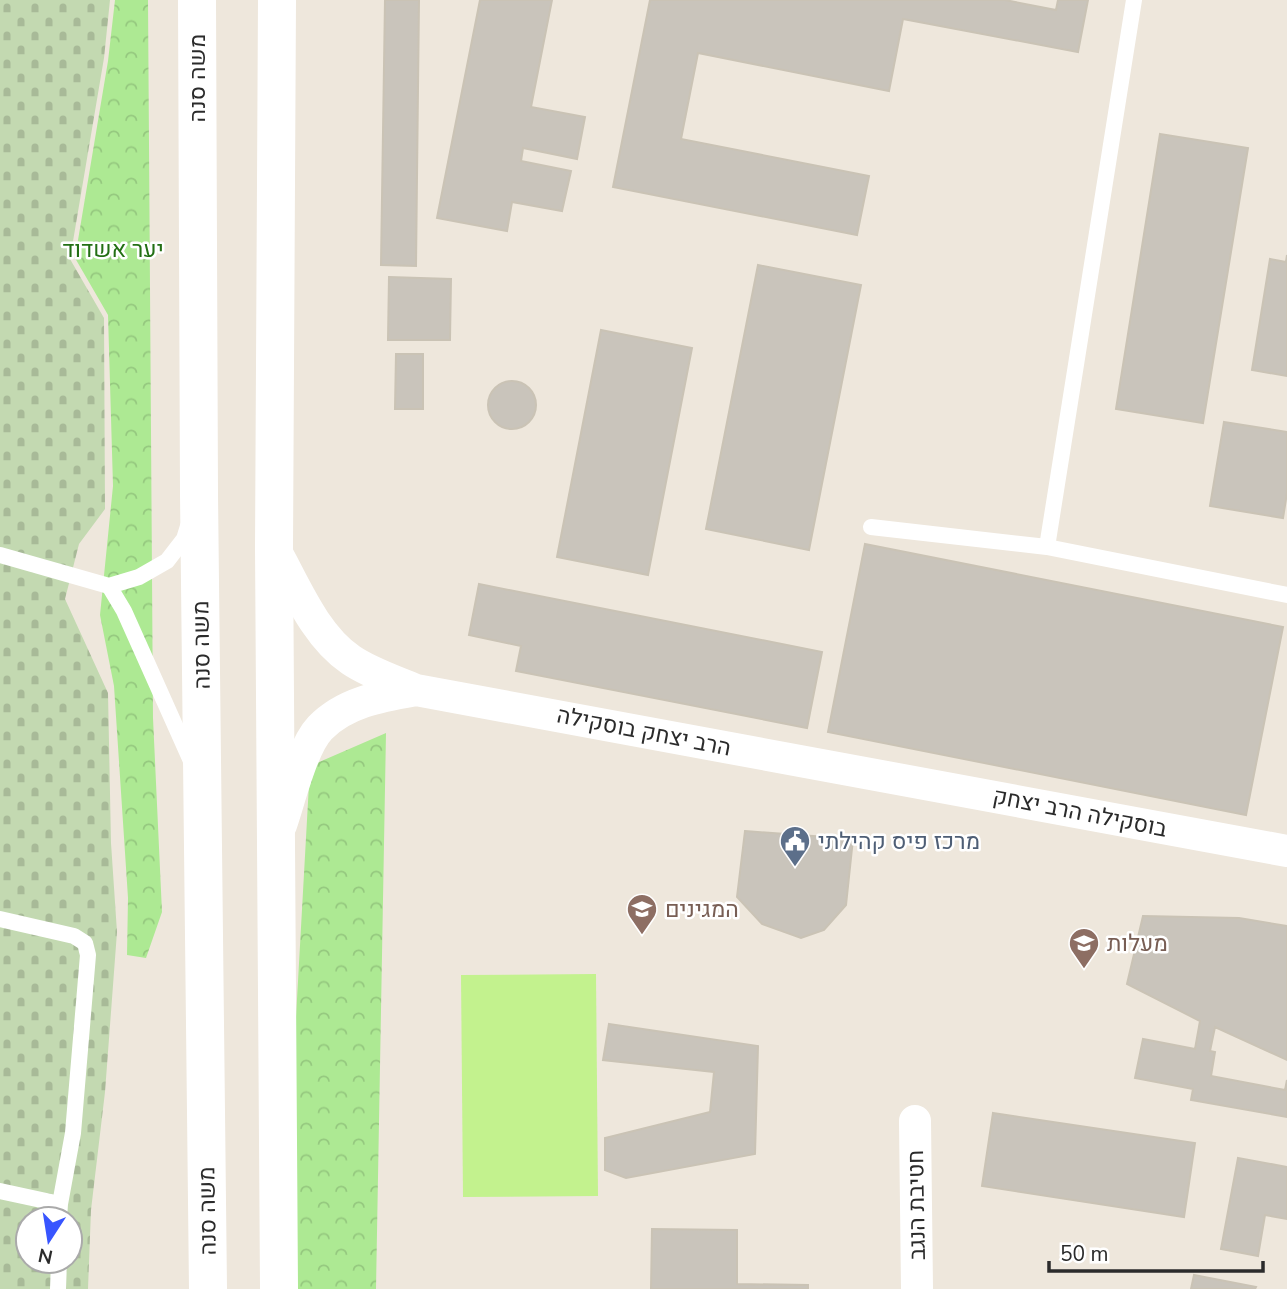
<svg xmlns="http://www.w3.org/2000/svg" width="1287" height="1289" font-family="'Nunito Sans',Heebo,sans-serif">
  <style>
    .forest { fill: url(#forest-crowns) }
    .cemetery { fill: url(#cemetery-stones); fill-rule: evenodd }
    .pitch { fill: #c3f28e }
    .building { fill: #c9c4bb; stroke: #cac3b5; stroke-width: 2 }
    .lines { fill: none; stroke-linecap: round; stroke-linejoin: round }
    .service { stroke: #fff; stroke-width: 16 }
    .minor { stroke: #fff; stroke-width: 32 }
    .secondary { stroke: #fff; stroke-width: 38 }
    .labels { text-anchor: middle; stroke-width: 5; stroke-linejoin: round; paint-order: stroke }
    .street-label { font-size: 23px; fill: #2b2b2b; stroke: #fff }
    .park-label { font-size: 23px; fill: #236f14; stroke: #fff }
    .service-label { font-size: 23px; fill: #4e5e75; stroke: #fff; text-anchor: start }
    .education-label { font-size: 23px; fill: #785e54; stroke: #fff; text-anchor: start }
  </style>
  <defs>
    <pattern id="forest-crowns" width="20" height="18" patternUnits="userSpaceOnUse" patternTransform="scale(1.75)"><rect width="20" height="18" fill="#ade993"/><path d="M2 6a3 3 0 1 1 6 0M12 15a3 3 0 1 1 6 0" fill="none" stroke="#95c87f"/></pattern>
    <pattern id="cemetery-stones" width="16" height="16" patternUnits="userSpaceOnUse" patternTransform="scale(1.75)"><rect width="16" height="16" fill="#c3d9b1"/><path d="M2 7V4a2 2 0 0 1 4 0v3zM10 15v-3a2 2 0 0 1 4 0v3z" fill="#a8ba98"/></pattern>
  </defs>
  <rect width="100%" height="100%" fill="#eee7dc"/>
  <path class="forest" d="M115,0H148L153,718L162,912L146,958L127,955L128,898L114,686L100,615L113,486L108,315L75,258L108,61Z
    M386,733L376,1289H296L295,1035L310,766Z"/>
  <path class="cemetery" d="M0,0H110L104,58L70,259L104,318L105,509L79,544L65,599L108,693L111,843L117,932L105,1092L91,1210L88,1289H0ZM28,1219H70V1261H28Z"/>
  <path class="pitch" d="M596,974L598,1196L463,1197L461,975Z"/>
  <path class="building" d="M385,0H419L416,266L381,265Z
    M480,0H552L531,107L585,117L577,159L523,148L521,161L571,171L562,211L512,202L507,231L437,218Z
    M650,0H1005L1056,10L1058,0H1088L1078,52L903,19L889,91L698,53L681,139L869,176L857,235L613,187Z
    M1160,134L1248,148L1203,423L1116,409Z
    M1287,255V376L1252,370L1270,259L1286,262Z
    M758,265L861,285L809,550L706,529Z
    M389,277L451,279L450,340H388Z
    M601,330L692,348L648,575L557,557Z
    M396,354H423V409H395Z
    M488 405a24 24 0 1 1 48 0a24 24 0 1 1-48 0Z
    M1224,422L1287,432V493L1283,518L1210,506Z
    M865,544L1283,627L1246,815L828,732Z
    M479,584L822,652L807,728L516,671L521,646L469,635Z
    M745,831L853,839L846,905L824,930L801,938L762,924L737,897Z
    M1143,916L1239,918L1287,926V1060L1215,1027L1210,1051L1215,1052L1211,1076L1285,1090L1287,1080V1117L1191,1100L1193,1089L1135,1078L1143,1039L1195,1049L1200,1021L1127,984Z
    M609,1024L758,1046L755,1154L626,1178L605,1170V1138L710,1112L714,1072L603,1060Z
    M993,1113L1195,1143L1184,1217L982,1186Z
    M1238,1158L1287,1167V1219L1265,1215L1258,1256L1221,1249Z
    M652,1229L737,1230V1284L808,1285V1289H651Z
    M1194,1275L1256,1287L1255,1289H1191Z"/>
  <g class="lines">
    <path class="service" d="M871,527L1047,547L1287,595
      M1047,547L1134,0
      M0,555L109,586L139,577L167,561L184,539L188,526
      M109,586L124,611L191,761
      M0,919L74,936L85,943L88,955L73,1133L60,1204L59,1219
      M0,1191L60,1204
      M58,1289L59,1261"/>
    <path class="minor" d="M274,548C295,585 314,635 351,660C370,673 395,681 416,690L1287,851
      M281,825C290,799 302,747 320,728C345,702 382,696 416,690
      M915,1121L917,1289"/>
    <path class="secondary" d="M197,0L199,494L208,1289
      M277,0L274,548L279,1289"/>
  </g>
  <defs>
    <g id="civic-pin" transform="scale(1.575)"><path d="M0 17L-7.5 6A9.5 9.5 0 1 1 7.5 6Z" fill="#5c6f8a" stroke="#fff"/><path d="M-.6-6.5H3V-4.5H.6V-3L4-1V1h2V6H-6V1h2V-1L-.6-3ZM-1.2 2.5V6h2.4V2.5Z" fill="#fff"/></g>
    <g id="school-pin" transform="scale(1.575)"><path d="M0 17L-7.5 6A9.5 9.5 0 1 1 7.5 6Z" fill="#8d6e63" stroke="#fff"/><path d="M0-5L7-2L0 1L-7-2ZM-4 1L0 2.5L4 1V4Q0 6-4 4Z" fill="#fff"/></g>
  </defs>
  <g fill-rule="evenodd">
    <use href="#civic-pin" x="795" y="841"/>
    <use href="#school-pin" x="642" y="909"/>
    <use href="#school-pin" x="1084" y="943"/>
  </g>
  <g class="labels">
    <g class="street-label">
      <text transform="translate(197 78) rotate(-90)" y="8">משה סנה</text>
      <text transform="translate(201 645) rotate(-91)" y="8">משה סנה</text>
      <text transform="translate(644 731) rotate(11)" y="8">הרב יצחק בוסקילה</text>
      <text transform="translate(1080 812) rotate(11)" y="8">בוסקילה הרב יצחק</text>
      <text transform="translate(916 1205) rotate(-91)" y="8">חטיבת הנגב</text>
      <text transform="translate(207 1211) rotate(-91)" y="8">משה סנה</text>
    </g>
    <g class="park-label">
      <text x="113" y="257">יער אשדוד</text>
    </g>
    <g class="service-label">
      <text x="818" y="849">מרכז פיס קהילתי</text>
    </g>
    <g class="education-label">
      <text x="665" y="917">המגינים</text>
      <text x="1107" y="951">מעלות</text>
    </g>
  </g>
  <g transform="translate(49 1240) rotate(192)"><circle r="33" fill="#ffffff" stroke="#aaaaaa" stroke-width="2"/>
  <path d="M0-5L12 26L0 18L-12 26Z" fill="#3855ff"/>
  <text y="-10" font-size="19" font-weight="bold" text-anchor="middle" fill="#2b2b2b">N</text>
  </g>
  <path d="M1049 1261v10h214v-10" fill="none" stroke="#2b2b2b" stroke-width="3.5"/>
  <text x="1060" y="1261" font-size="21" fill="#2b2b2b" stroke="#ffffff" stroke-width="5" paint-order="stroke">50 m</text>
</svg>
